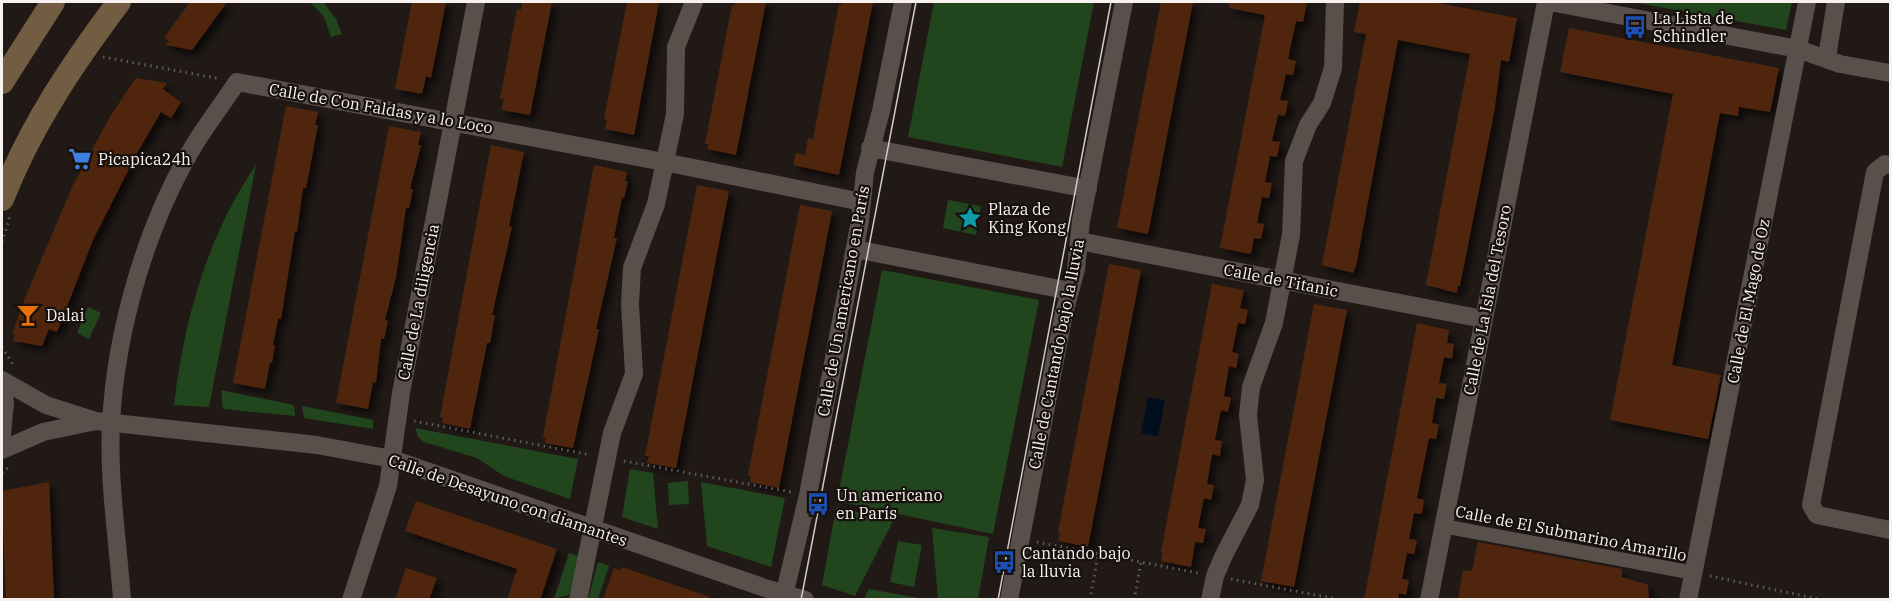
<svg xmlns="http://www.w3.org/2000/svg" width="1892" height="601" font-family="'IBM Plex Serif',serif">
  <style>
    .green { fill: #21461e }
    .water { fill: #000e1e }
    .building { fill: #502711; filter: url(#shadow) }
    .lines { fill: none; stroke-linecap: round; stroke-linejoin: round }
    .path { stroke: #625c59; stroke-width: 3; stroke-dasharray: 1.5 4.5; stroke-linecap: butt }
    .pedestrian { stroke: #59504c; stroke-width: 14 }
    .minor { stroke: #59504c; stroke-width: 18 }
    .secondary { stroke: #725d42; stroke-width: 24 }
    .tram { stroke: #d1cbc8; stroke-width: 1.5 }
    .labels { text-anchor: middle; stroke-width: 4.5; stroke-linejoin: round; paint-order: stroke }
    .poi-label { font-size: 16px; fill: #f7f2ef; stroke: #17100d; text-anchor: start }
    .street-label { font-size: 16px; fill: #f7f2ef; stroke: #17100d }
  </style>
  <defs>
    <filter id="shadow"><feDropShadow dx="5.5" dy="5.5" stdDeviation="3" flood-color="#0009"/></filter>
  </defs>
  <rect width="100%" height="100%" fill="#201916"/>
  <path class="green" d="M310,2H323L336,19L342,34L331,37L324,17Z
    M934,2H1094L1062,167L908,137Z
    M1632,2H1792L1786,30Z
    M256,165L209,407L174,405C184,320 207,236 256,165Z
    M948,200L981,206L976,235L943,228Z
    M882,270L1039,300L993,534L837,501Z
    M88,307L101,313L89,339L77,333Z
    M221,390L294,405L295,416L223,409Z
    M302,406L373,420V429L304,418Z
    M415,428L578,459L570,499L504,476L477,458L424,442L418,437Z
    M630,469L653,473L658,529L622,517Z
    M688,481L689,504L669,505L668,483Z
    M701,482L785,498L771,567L707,546Z
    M836,508L894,519L855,596L822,585Z
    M932,528L989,537L978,599H938Z
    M898,541L922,545L914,587L890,582Z
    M569,553L581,557L569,595L554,599Z
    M598,562L609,566L598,599H588Z
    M869,588V589L924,599H864Z"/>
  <path class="water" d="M1148,397L1165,400L1158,436L1141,433Z"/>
  <path class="building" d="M190,2H227L192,50L165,45L169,41L164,38Z
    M412,2H446L431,78L426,76L422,94L395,89Z
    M522,2H552L530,115L501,110L504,99H500L517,9L521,10Z
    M627,2H659L634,135L605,129L607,120L604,119Z
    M735,2H766L736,155L707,149L708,144H705L732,5L735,6Z
    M842,2H873L839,175L793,165L796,153L805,155L808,138L813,139L839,4L841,5Z
    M1161,2H1193L1148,234L1117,228Z
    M1229,2H1307L1303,22L1296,21L1288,59L1296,61L1293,75L1286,74L1280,100L1288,101L1285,116L1278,115L1272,141L1280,142L1277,157L1270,156L1265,182L1272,183L1269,198L1262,197L1257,223L1264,224L1261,239L1254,238L1251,254L1220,248L1265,15L1229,8Z
    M1360,2H1433L1517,18L1509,62L1501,60L1494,113L1460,286H1458L1457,293L1426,285L1470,54L1398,40L1356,266L1353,273L1322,265L1366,34L1354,32Z
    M1569,28L1779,68L1770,112L1739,107L1738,116L1720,113L1672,365L1721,375L1708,439L1610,420L1673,94L1560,72Z
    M136,78L167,83L163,89L181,102L171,118L161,112L137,153L93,240L57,332L49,329L42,346L13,341L15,335L12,334L25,298L73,185L111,115Z
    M286,106L318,112L315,125H318L306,188H303L297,232L295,231L281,319H278L273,345H275L272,363L270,362L265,389L233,383Z
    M389,126L421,132L418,145H421L410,189H413L409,208H406L396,277L385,320L388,321L384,339H381L376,383L373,382L368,409L336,403Z
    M491,145L524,152L509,226L512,227L492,315H495L490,343H487L470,429L442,423L443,418L440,417Z
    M594,165L627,172L625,181H628L624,198L622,197L614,238H617L596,329H599L573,448L545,443L546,438L543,437Z
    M697,185L729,191L676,468L647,463L649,456H645Z
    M800,205L832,211L779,488L750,482L751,476L748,475Z
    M1109,264L1141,270L1088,547L1058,541L1060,533L1058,532Z
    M1212,284L1244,290L1240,308L1248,310L1245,324L1238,323L1232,352L1239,354L1236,368L1229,366L1224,396L1231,398L1228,412L1221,410L1215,440L1222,441L1220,456L1212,454L1207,484L1214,485L1211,500L1204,498L1198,528L1206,529L1203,543L1195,542L1191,567L1161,561L1163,553L1161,552Z
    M1314,304L1347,310L1294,587L1261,581Z
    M1417,323L1449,330L1447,343L1454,344L1452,359L1444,357L1439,383L1447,384L1444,399L1436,398L1432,423L1439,425L1436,439L1429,438L1417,498L1424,500L1422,514L1414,513L1409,539L1417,540L1414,554L1407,553L1402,579L1409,580L1406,595L1399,593L1398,600H1364Z
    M49,482L54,600H6L2,491Z
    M416,501L557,549L540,600H507L517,569L405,531Z
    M1478,542L1622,569V577L1648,585L1649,600H1458L1463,570L1472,571Z
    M622,567L710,597L709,600H614L604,597L614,568L621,570Z
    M406,568L437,578L429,600H395Z"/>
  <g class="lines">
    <path class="path" d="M103,57L221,79
      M2,242L10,216
      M2,347L14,366
      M414,421L591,455
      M624,461L791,492
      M2,473L10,466
      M1037,542L1198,573
      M1710,576L1823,600
      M1231,579L1342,600
      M1090,600L1098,555
      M1134,600L1141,563"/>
    <path class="pedestrian" d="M1443,526L1694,573"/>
    <path class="minor" d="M1550,2L1798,49L1840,64L1890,73
      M1827,57L1836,2
      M870,148L1088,189
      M1890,165L1885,164L1875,172L1811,505L1817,515L1890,530
      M1079,241L1483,319
      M855,249L1070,291
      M2,380L46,405L96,421L317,445L392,459L768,589L805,600
      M2,384L5,403L2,434
      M2,450L43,432L96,421
      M122,600C118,541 108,481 111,423C116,329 147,222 196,142C209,121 224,102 237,82L664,162L862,202
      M351,600L388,486L401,393L476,2
      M578,600L612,433L634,374L630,304L632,268L656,204L675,114L676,47L694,2
      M783,600L808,495L860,221L865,172L881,111L903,2
      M1009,600L1064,313L1076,269L1081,221L1124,2
      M1210,600L1215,576L1224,555L1250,505L1255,480L1248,415L1251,387L1274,323L1291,235L1294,161L1308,125L1322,103L1333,68L1335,2
      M1429,600L1546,2
      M1688,600L1807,2"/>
    <path class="secondary" d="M2,82L53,2
      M2,199C30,127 73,63 119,2"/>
    <path class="tram" d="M801,600L916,2
      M998,600L1111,2"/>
  </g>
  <defs>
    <g id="bus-bare" transform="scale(1.8)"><path d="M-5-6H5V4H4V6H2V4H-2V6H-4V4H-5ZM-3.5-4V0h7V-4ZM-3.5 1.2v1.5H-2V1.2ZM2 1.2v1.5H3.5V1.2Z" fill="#1a4fb4" stroke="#17100d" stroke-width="2.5" paint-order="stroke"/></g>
    <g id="supermarket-bare" transform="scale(1.8)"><path d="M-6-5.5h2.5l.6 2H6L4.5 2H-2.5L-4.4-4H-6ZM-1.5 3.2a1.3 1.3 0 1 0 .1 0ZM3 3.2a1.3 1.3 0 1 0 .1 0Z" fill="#3f7fe0" stroke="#17100d" stroke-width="2.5" paint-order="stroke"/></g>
    <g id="sight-bare" transform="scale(1.8)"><path d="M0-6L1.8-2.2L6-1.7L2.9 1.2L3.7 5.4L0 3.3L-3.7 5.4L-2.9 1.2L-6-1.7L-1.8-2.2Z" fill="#0f9aa8" stroke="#17100d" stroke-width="2.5" paint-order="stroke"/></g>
    <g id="bar-bare" transform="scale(1.8)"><path d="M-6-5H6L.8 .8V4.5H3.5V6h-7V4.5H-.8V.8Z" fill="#e8710a" stroke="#17100d" stroke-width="2.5" paint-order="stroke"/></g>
  </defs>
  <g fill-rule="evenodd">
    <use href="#bus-bare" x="1635" y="27"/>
    <use href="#supermarket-bare" x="80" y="159"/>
    <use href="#sight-bare" x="970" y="218"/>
    <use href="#bar-bare" x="28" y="315"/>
    <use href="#bus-bare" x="818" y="504"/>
    <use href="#bus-bare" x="1004" y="562"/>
  </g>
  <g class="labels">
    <g class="poi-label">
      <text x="1653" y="24">La Lista de<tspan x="1653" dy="18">Schindler</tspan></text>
      <text x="98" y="165">Picapica24h</text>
      <text x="988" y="215">Plaza de<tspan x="988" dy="18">King Kong</tspan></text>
      <text x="46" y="321">Dalai</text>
      <text x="836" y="501">Un americano<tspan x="836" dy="18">en París</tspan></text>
      <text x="1022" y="559">Cantando bajo<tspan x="1022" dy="18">la lluvia</tspan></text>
    </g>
    <g class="street-label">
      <text transform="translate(381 108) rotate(10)" y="6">Calle de Con Faldas y a lo Loco</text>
      <text transform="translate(1281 280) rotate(11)" y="6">Calle de Titanic</text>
      <text transform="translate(1487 300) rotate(-79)" y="6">Calle de La Isla del Tesoro</text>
      <text transform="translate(843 301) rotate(-80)" y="6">Calle de Un americano en París</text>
      <text transform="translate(1748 301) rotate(-79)" y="6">Calle de El Mago de Oz</text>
      <text transform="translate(418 302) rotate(-79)" y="6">Calle de La diligencia</text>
      <text transform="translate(1056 354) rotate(-79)" y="6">Calle de Cantando bajo la lluvia</text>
      <text transform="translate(508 500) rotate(19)" y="6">Calle de Desayuno con diamantes</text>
      <text transform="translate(1571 533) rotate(11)" y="6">Calle de El Submarino Amarillo</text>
    </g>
  </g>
  <rect width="1892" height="601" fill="none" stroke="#f7f2ef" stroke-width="6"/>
</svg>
